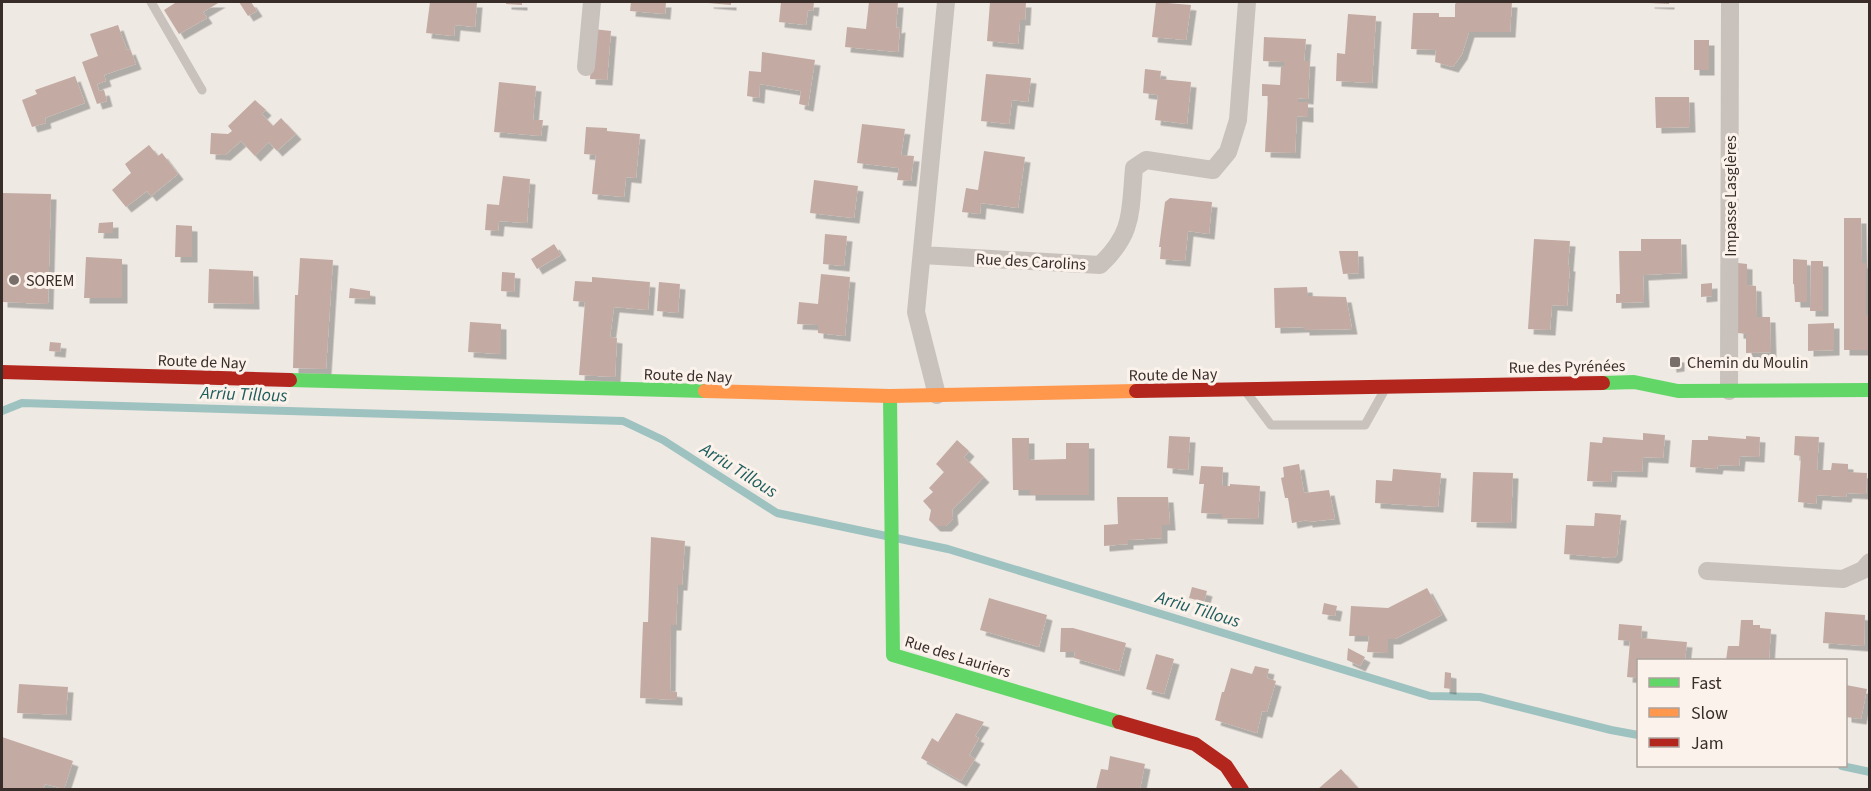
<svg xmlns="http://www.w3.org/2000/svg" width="1871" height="791" font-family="'Source Sans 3',sans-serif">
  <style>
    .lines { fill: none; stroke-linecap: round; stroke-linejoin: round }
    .stream { stroke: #9ec2c0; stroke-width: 8 }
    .building { fill: #c3aba4; filter: url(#shadow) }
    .lane { stroke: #c8c1bc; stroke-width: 9 }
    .street { stroke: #c8c1bc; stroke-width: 18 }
    .fast { stroke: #63d668; stroke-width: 14 }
    .slow { stroke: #ff974d; stroke-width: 14 }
    .jam { stroke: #b3261e; stroke-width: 14 }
    .poi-dot { fill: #796f6a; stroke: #fbf2eb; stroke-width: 2 }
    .labels { text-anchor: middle; stroke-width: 6; stroke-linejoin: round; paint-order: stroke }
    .street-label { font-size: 16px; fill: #392d29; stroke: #fbf2eb }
    .poi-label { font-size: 16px; fill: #392d29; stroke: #fbf2eb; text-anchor: start }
    .water-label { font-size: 18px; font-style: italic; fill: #1c5d5d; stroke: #fbf2eb }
  </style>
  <defs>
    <filter id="shadow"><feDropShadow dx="5.5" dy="5.5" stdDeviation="0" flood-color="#0004"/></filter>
  </defs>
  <rect width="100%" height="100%" fill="#efe9e3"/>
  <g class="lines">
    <path class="stream" d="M2,411L22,403L623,421L663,440L777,513L948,549L1430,696L1480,697L1611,730L1638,735
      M1842,766L1870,772"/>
  </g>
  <path class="building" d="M175,2H220L203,12L207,18L179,34L164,10L175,3Z
    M239,2H251L257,11L248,16Z
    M430,2H477L475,27L455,25L454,36L426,33Z
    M506,2H522V5L506,4Z
    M631,2H666L665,14L630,11Z
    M708,2H731V5L708,3Z
    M781,2H814L813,11L808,10L806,25L779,22Z
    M869,2H898L896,28L900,27L898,52L845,47L847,27L866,29Z
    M990,2H1026L1025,20H1020L1018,44L987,41Z
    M1156,2L1191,5L1186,40L1152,37Z
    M1458,2H1512L1510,32H1469L1462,54L1453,67L1435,62L1436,50L1411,49L1413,13H1439V17H1455V4Z
    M1649,2H1669V4L1649,3Z
    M1348,14L1376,16L1372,83L1336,81L1337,53L1345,54Z
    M118,25L127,50L130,49L136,64L104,75L106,81L97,84L99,91L104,90L107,101L97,104L82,62L98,56L90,34Z
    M593,29L611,31L607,80L590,79Z
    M1264,37L1306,39L1304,61H1310L1308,99L1298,98V102H1308V117L1297,116L1295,153L1265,152L1268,96H1262V84L1280,85L1281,67H1284V62L1263,61Z
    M1694,40H1709V70H1694Z
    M762,52L815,60L808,106L799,104L801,91L760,84L759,98L747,96L749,71L761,72Z
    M1145,69L1161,71L1160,79L1191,82L1187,124L1155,120L1158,95L1143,93Z
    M986,74L1031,78L1028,102L1012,100L1009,124L981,121Z
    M75,76L85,103L45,118L46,123L32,127L22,100L37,94L35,90Z
    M499,82L536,86L533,120H543L541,136L494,132Z
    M1655,97H1689L1690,127L1656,128Z
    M255,100L266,110L262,114L273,126L281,118L296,134L277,151L269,142L255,156L241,141L225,155L210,154L211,133L228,134L232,131L228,126Z
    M862,124L905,129L901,155L914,156L911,181L897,180L899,168L857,163Z
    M586,127L607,128V131L640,134L636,178L626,177L624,197L592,194L596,155L584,154Z
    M149,145L158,156L162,153L178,174L151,196L147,191L126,207L112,190L131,173L125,164Z
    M984,151L1025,157L1018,208L981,203L980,214L962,212L966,188L978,190Z
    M503,176L530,179L527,223L499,221L498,231L485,230L487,204L499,205Z
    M814,180L858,186L854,218L810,213Z
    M2,193L51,194L48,304L2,302Z
    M1170,198L1212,202L1209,234L1188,231L1185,261L1160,259L1161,247H1159L1165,202Z
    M1844,218H1861L1862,263H1866V315H1869V350H1844Z
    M113,222V233H98L99,223Z
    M176,225L192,226V257H175Z
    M825,234L847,236L844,266L823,264Z
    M1534,239L1570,241L1568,266H1570L1567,306L1552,305L1550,330L1528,329Z
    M1641,239H1681L1682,273L1643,275L1644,302L1616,303V294H1620L1619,251H1641Z
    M554,244L561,255L537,269L531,259Z
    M1339,251H1358L1359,273L1343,274Z
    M86,257L122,259V298H84Z
    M300,258L333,260L326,369L293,368L295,295H298Z
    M1793,259L1807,260V302H1795L1794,284H1793Z
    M1811,261H1823V311H1810Z
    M1738,263L1747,264V285L1756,286L1757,317H1770L1771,352L1746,353V334L1738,333Z
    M209,269L253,271L254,304L208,303Z
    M502,272L515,273L514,292L501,291Z
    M821,274L850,277L845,336L818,333V325L797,324L799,302L818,304Z
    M592,277L650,282L648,310L614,307L610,337L617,338L615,377L579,375L585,302L573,301L575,281L592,282Z
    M659,282L680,284L678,313L657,311Z
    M1712,283V296L1701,297V284Z
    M1307,287L1308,296L1346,297L1352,329L1304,330V327L1275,328L1274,288Z
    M350,288L370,291V299L349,298Z
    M470,322L501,324V354L468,352Z
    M1834,323V350L1808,351V324Z
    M50,342L61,343L60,352L49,351Z
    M1670,357H1679V366L1671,367Z
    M1643,433L1665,435L1663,458L1643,457L1642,472L1612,471L1611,482L1587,481L1590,442L1602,443L1603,437L1643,440Z
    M1169,436L1190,437L1188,470L1167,468Z
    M1708,436L1746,439V436L1760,437L1759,457L1740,456L1739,466L1718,465L1717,469L1690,467L1692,440H1708Z
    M1795,436L1819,437L1817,470H1831L1832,463L1848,464V472L1867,473L1866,494L1847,493L1846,497L1817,495L1816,504L1798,502L1801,456L1794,455Z
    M1012,438H1029V460L1066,459V443H1089V495H1030V490H1013Z
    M957,440L969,451L964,457L984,477L952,510L953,519L946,526H935L929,520L931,510L923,501L933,492L929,488L944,472L936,464Z
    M1299,464L1304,493L1329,490L1335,519L1307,522V520L1292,523L1288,498H1285L1281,478L1284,477L1283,467Z
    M1201,466L1223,467L1222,486H1230V484L1260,486L1258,519L1222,518V514L1201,513L1204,484H1199Z
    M1393,469L1441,473L1438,507L1375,503L1376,480L1392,481Z
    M1473,472L1513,473L1511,523L1471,522Z
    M1117,497H1168L1170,525H1162V538L1128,540V544L1104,546V525L1118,524Z
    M1595,513L1621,515L1617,555L1613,558L1564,554L1566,525L1594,526Z
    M651,537L685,541L682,585H678L676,625H671L670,691L677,692V700L640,698L643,622H648Z
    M1192,587L1207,591L1204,602L1189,598Z
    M1427,588L1442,615L1395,639H1388V653L1367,652L1369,636H1349L1351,606L1388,608Z
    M989,598L1047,615L1039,647L980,630Z
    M1324,603L1337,606L1335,616L1322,614Z
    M1825,612L1865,615L1864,646L1823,643Z
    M1741,620H1753V625H1760V628L1771,629L1769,660H1726L1728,646H1739Z
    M1619,624L1642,626L1641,638L1687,642L1685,660H1638V678L1627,677L1630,641L1618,640Z
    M1061,628H1073L1126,643L1119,671L1074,658L1075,652H1060Z
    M1348,648L1365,657L1360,666L1347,660Z
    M1156,654L1174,659L1164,694L1146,689Z
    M1255,666L1269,669L1267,678L1276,681L1267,712L1262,711L1257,733L1215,720L1222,692H1224L1231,668L1252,674Z
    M1445,672L1451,673V689L1444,688Z
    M19,684L68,687L66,715L17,713Z
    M1846,685L1867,689L1861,719L1846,717Z
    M956,713L984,722L975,736L979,738L969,755L975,759L961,781L921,758L932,738L938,742Z
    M2,737L73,761L64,789L45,784L43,789H2Z
    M1110,756L1145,764L1140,789H1096L1101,769L1108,770Z
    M1341,769L1359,789H1318Z"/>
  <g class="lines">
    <path class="lane" d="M151,2L202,90
      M1247,393L1271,425H1365L1384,391"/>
    <path class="street" d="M586,67L592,2
      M922,255L1100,265C1134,233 1130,212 1134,168L1146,160L1213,170L1228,152L1238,120L1247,2
      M1729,391L1730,2
      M937,395L916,312L946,2
      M1707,571L1843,579L1863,570L1870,562"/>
    <path class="fast" d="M290,380L705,391
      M1603,383L1634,382L1678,391L1870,390
      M890,396L893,655L1119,722"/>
    <path class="slow" d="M705,391L890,396L1136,391"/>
    <path class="jam" d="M2,372L290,380
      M1136,391L1603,383
      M1119,722L1195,744L1226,766L1242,790"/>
  </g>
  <g class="poi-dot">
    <circle cx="14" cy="280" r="6"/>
    <rect x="1669" y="356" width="12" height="12" rx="3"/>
  </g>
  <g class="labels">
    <g class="street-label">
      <text transform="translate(1730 196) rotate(-90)" y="6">Impasse Lasglères</text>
      <text transform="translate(1031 261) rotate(3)" y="6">Rue des Carolins</text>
      <text transform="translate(202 361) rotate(2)" y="6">Route de Nay</text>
      <text transform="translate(1567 366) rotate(-1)" y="6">Rue des Pyrénées</text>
      <text transform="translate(1173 374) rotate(-1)" y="6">Route de Nay</text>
      <text transform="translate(688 375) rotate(2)" y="6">Route de Nay</text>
      <text transform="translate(958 656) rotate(17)" y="6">Rue des Lauriers</text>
    </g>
    <g class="poi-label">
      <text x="26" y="286">SOREM</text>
      <text x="1687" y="368">Chemin du Moulin</text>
    </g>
    <g class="water-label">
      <text transform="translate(244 394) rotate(2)" y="6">Arriu Tillous</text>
      <text transform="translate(739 470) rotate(32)" y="6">Arriu Tillous</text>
      <text transform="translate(1198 609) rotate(17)" y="6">Arriu Tillous</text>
    </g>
  </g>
  <rect width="1871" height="791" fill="none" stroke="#392d29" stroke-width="6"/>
  <rect x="1637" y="659" width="210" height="108" fill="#fbf2eb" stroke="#ada39d" stroke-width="1.5"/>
  <rect x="1649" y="678" width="30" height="9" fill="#63d668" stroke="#ada39d" stroke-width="1.5"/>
  <text x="1691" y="689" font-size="18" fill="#392d29">Fast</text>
  <rect x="1649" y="708" width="30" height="9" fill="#ff974d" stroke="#ada39d" stroke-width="1.5"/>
  <text x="1691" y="719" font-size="18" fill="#392d29">Slow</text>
  <rect x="1649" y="738" width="30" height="9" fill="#b3261e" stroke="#ada39d" stroke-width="1.5"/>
  <text x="1691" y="749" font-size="18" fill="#392d29">Jam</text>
</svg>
